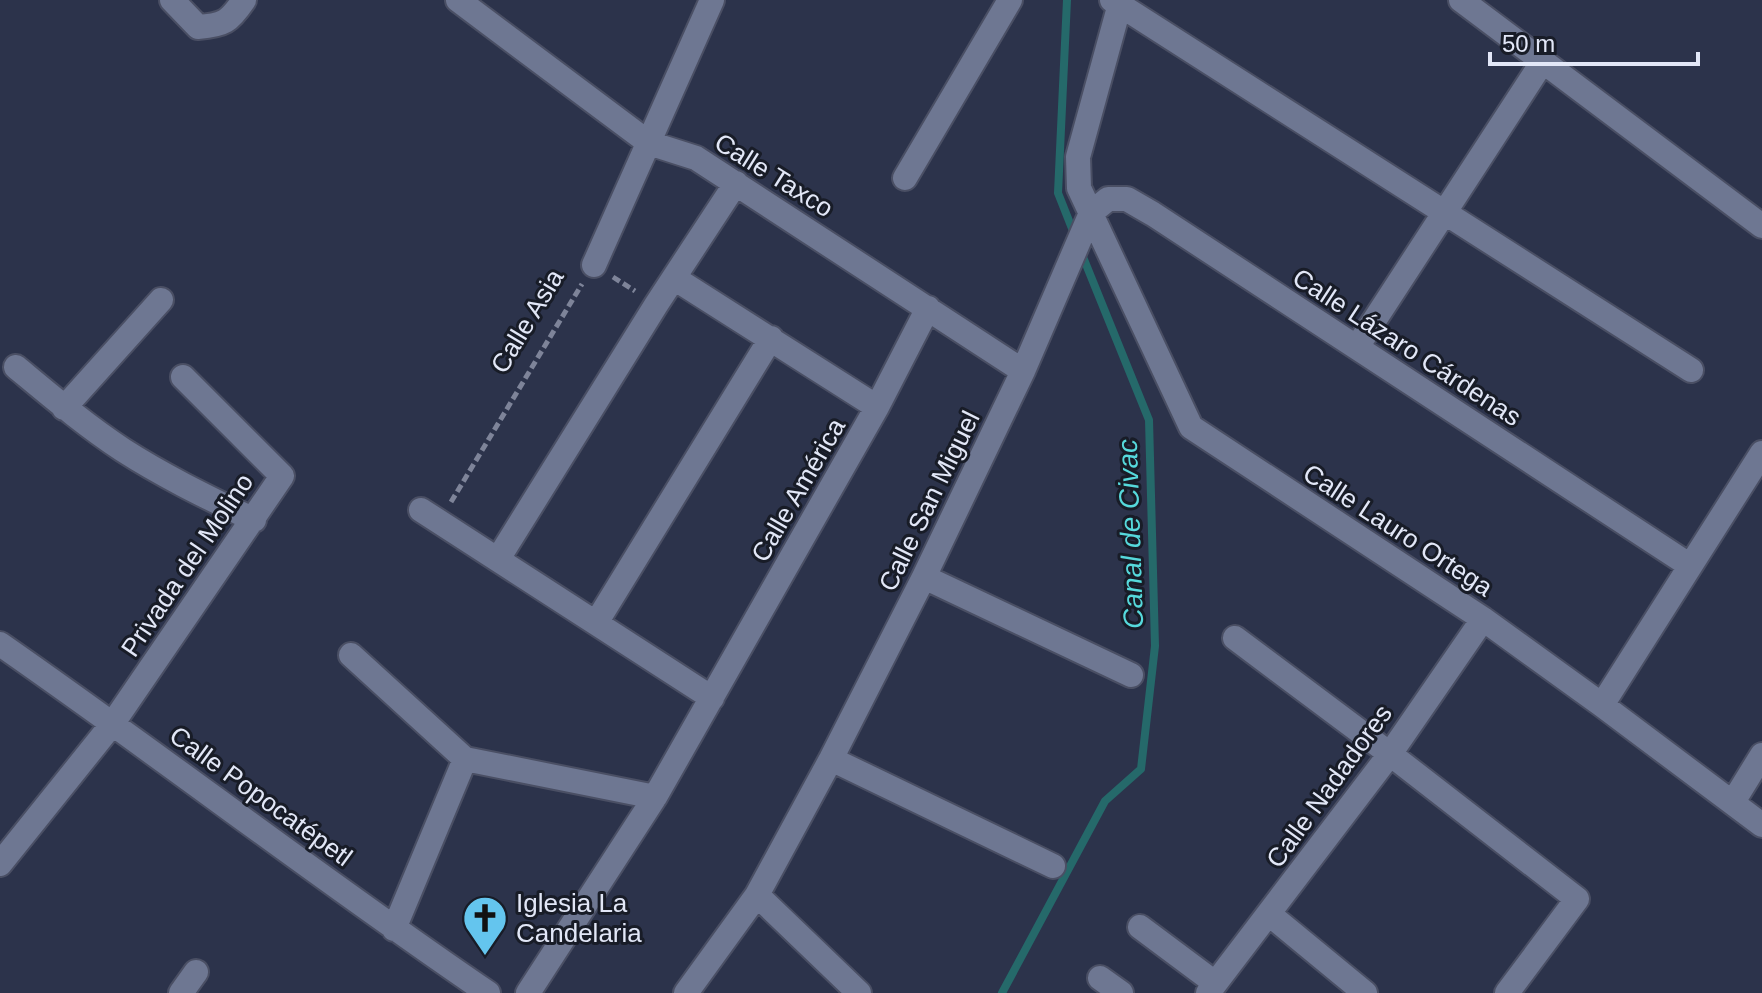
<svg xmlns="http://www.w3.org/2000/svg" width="1762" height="993" font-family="Arial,sans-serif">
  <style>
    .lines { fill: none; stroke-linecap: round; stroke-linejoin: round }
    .stream { stroke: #25696a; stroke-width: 8 }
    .minor-casing { stroke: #4a4f64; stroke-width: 28 }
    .path { stroke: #7e8499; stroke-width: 5; stroke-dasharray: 8 4; stroke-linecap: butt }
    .minor { stroke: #6e7792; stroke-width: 24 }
    .labels { text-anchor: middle; stroke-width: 6; stroke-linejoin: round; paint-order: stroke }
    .street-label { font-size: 26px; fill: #e2e7f7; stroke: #181c27 }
    .poi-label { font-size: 26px; fill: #e2e7f7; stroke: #181c27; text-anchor: start }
    .water-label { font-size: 28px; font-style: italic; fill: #56d9dc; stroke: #181c27 }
  </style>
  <rect width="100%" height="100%" fill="#2c334b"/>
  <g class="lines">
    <path class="stream" d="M1067,0L1058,193L1075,236
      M1002,993L1105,801L1141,769L1155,646L1149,420L1081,252"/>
    <g class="minor-casing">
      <path id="minor" d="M172,0L198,27C224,25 229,22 244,0
        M458,0L649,143L696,158L1023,371
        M1112,0L1691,370
        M1121,0L1078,157L1079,188L1191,427L1483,619L1602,705L1762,825
        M1461,0L1762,226
        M905,178L1010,0
        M594,265L712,0
        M674,278L877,407
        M1357,347L1543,61
        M16,367C51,396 85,425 123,450C165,477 209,498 254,520
        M64,408L161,300
        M421,510L712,698
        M498,559L656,305L736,183
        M924,577L1131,675
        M596,623L771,338
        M1235,638L1390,754L1577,899L1507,993
        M0,644C164,758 323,881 488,993
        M351,655L465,759
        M1602,705L1762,453
        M465,759L655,797
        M831,759L1053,866
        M1733,802L1762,755
        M0,864L113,723L282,476L183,377
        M757,895L859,993
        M1269,914L1365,993
        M1140,927L1215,983
        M394,929L465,759
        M1100,978L1121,993
        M181,993L196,972
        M528,993L655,797L877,407L928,308
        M686,993L757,895L831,759L924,577L1023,371L1091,213L1108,199H1127L1153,214L1689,565
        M1208,993L1390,754L1483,619"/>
    </g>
    <path class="path" d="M613,277L635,291
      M451,502L582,284"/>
    <use href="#minor" class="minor"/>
  </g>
  <defs>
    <g id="church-pin" transform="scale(2.3)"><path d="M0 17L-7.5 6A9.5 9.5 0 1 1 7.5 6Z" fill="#64c5ee" stroke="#181c27"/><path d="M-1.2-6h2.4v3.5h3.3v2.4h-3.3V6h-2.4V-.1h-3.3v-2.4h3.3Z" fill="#111"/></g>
  </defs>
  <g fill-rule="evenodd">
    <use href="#church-pin" x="485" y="918"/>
  </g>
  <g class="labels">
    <g class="street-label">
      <text transform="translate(774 175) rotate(32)" y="9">Calle Taxco</text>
      <text transform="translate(527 321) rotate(-59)" y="9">Calle Asia</text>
      <text transform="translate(1407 347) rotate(33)" y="9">Calle Lázaro Cárdenas</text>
      <text transform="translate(798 490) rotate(-60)" y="9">Calle América</text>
      <text transform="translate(929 501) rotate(-64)" y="9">Calle San Miguel</text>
      <text transform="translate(1398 530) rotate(33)" y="9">Calle Lauro Ortega</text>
      <text transform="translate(187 565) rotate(-56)" y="9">Privada del Molino</text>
      <text transform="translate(1329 786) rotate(-54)" y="9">Calle Nadadores</text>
      <text transform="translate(261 796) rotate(36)" y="9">Calle Popocatépetl</text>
    </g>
    <g class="poi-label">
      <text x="516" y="912">Iglesia La<tspan x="516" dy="30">Candelaria</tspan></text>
    </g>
    <g class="water-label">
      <text transform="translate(1130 534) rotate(-92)" y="10">Canal de Civac</text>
    </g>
  </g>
  <path d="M1490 52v12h208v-12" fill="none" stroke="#e2e7f7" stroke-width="4"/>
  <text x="1502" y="52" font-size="24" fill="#e2e7f7" stroke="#181c27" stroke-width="6" paint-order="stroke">50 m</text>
</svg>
